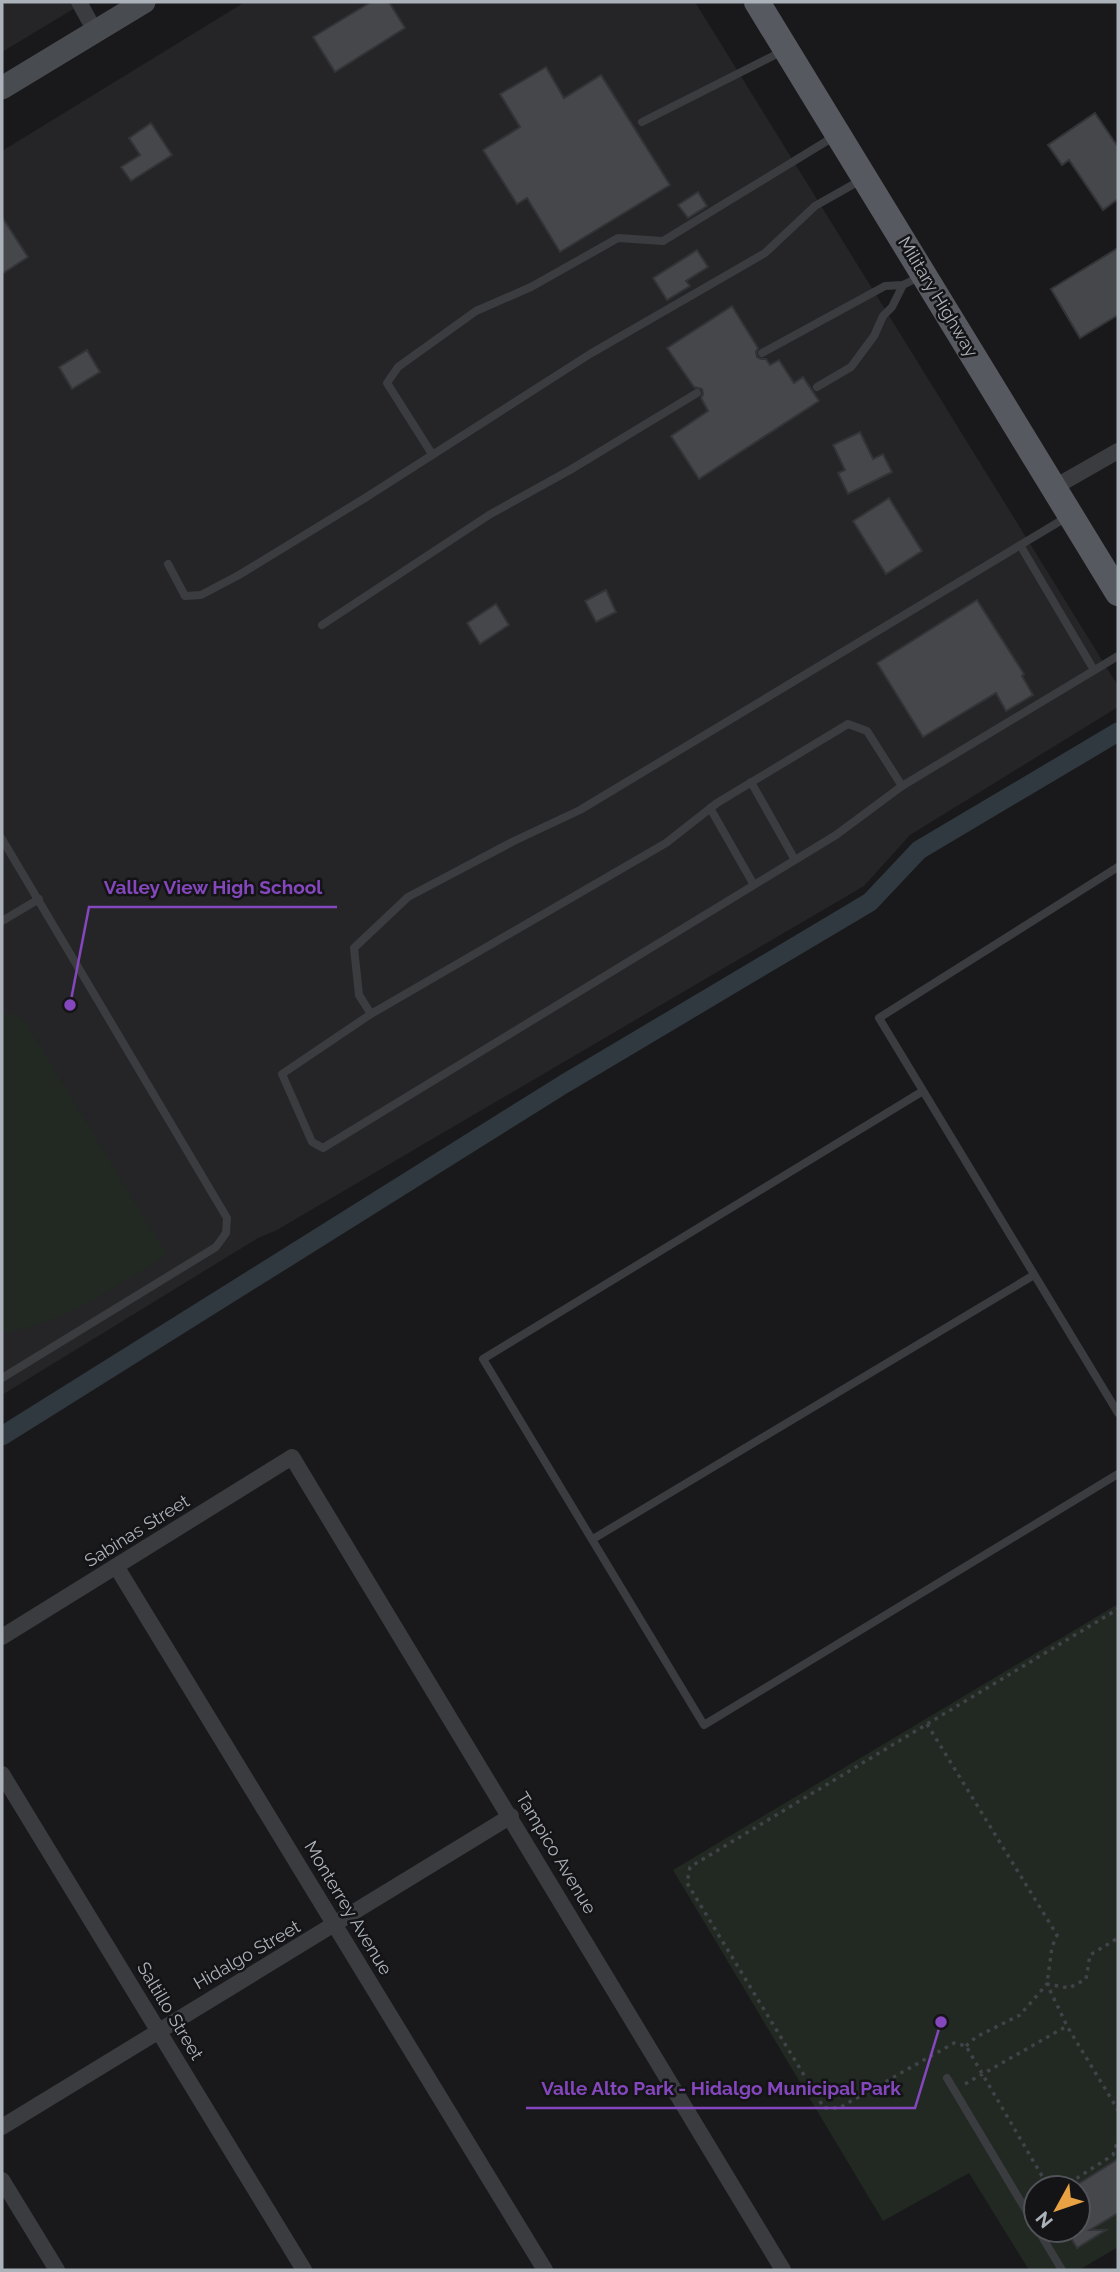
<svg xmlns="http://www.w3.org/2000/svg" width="1120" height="2272" font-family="Raleway,sans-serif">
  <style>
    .built { fill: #252528 }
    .green { fill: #212922; fill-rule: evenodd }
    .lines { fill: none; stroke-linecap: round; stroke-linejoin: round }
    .canal { stroke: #2f393f; stroke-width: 19 }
    .building { fill: #46474b; stroke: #333437; stroke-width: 2 }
    .path { stroke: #404347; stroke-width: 3.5; stroke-dasharray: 3.5 5; stroke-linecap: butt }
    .lane { stroke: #3a3c40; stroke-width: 8 }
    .street { stroke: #3a3c40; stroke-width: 16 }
    .secondary { stroke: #484b50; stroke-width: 23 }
    .primary { stroke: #56595f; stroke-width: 26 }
    .labels { text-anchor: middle; stroke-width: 5; stroke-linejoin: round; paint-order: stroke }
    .street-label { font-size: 18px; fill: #acb2ba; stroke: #141416 }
    .leader { fill: none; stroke: #8547be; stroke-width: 2.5 }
    .callout-dot { fill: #8547be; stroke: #141416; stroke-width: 2.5 }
    .callout-label { font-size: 19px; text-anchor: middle; font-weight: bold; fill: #8547be; stroke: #141416; stroke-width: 5; stroke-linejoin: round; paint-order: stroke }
  </style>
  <rect width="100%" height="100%" fill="#19191b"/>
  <path class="built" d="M2,2H85L2,52Z
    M245,2H695L1118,686V707L910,835L864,886L277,1230L258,1238L2,1395V151Z"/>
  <path class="green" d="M2,1012L15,1015L26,1023L167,1255C116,1286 62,1324 2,1333Z
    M1118,1604V2247L1079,2270H1029L969,2173L883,2221L673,1870ZM1036,2188H1078V2230H1036Z"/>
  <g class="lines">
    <path class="canal" d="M2,1436L564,1084L870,902L919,850L1118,732"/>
  </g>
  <path class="building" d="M371,2H389L405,28L335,72L313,37Z
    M546,67L564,98L601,75L670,185L560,252L527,198L517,204L483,150L520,127L500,94Z
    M1095,113L1118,147V199L1103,210L1069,160L1062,165L1048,145Z
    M151,123L172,155L131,181L121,167L140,155L129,138Z
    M698,192L707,206L688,218L678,205Z
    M2,217L28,257L2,274Z
    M1118,248V315L1080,338L1051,289Z
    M697,250L708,267L686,281L690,286L667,300L653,278Z
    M732,306L758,348L756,352L757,357L761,359H766L770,365L779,360L794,383L803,377L819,401L699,479L671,436L708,411L701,398L703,394L702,389L694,387L667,348Z
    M87,350L100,372L72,389L59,367Z
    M860,432L873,459L883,454L892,472L848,494L838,473L845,470L833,445Z
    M889,498L922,551L886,574L853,521Z
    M606,590L616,612L596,622L585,601Z
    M977,600L1024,674L1022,676L1033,695L1006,711L996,693L923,737L877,663Z
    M496,604L509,625L480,644L467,623Z
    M1118,2159V2213L1090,2230H1106L1077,2248L1066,2230H1078V2184Z"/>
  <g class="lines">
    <path class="path" d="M927,1724L1057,1935L1052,1947L1047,1984L1069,1988L1086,1979L1090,1955L1118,1938
      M966,2046L976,2037L1020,2015L1047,1984L1067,2026L1118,2110
      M965,2084L1067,2026
      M1057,2184L1042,2176L966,2046L954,2043L839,2108H824L687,1883L690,1867L1118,1609
      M1054,2188L1057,2184L1074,2180L1113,2155L1118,2140"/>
    <path class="lane" d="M642,122L783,51
      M762,353L885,286L903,285L919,277
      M817,387L851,367L874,336L883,316L892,307L903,285
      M432,454L387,383L398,367L476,311L531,287L618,238L663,241L835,136
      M1067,517L580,810L514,841L408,897L354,948L359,995L371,1014L282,1074L312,1142L323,1148L836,835L902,786L1118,656
      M1020,545L1094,670
      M168,564L185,596L201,595L239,575L365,498L590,354L765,253L815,206L861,180
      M322,625L489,515L570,470L697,393
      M751,782L795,860
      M710,808L754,885
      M2,839L227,1218L226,1233L216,1247L2,1378
      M1118,867L879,1018L1118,1413
      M2,921L39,899
      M371,1014L666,843L717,803L848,724L867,731L902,786
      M923,1091L483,1359L704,1725L1118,1474
      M593,1539L1034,1275
      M947,2078L1036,2227
      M1038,2230L1062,2270"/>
    <path class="street" d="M79,2L95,31
      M1053,488L1118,451
      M116,1566L545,2270
      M2,1637L292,1457L783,2270
      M2,1774L304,2270
      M2,2127C171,2022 342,1921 511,1816
      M2,2180L57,2270"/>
    <path class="secondary" d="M2,88L144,2"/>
    <path class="primary" d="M757,2L1118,593"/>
  </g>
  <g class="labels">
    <g class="street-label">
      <text transform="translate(938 297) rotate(59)" y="6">Military Highway</text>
      <text transform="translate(137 1531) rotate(-32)" y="6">Sabinas Street</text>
      <text transform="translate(556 1853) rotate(59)" y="6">Tampico Avenue</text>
      <text transform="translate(348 1908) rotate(59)" y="6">Monterrey Avenue</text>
      <text transform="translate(247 1955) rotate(-30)" y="6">Hidalgo Street</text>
      <text transform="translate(170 2011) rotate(59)" y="6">Saltillo Street</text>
    </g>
  </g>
  <path class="leader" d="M70 1005L89 907H337M941 2022L915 2108H526"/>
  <g class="callout-dot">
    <circle cx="70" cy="1005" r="7"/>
    <circle cx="941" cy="2022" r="7"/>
  </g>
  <g class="callout-label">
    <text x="213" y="894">Valley View High School</text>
    <text x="721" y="2095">Valle Alto Park - Hidalgo Municipal Park</text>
  </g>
  <rect width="1120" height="2272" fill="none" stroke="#acb2ba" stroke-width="7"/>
  <g transform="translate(1057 2209) rotate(230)"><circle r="33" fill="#141416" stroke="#515358" stroke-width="2"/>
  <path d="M0-5L12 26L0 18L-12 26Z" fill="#e9a243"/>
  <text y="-10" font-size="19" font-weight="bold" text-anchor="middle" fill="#acb2ba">N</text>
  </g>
</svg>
